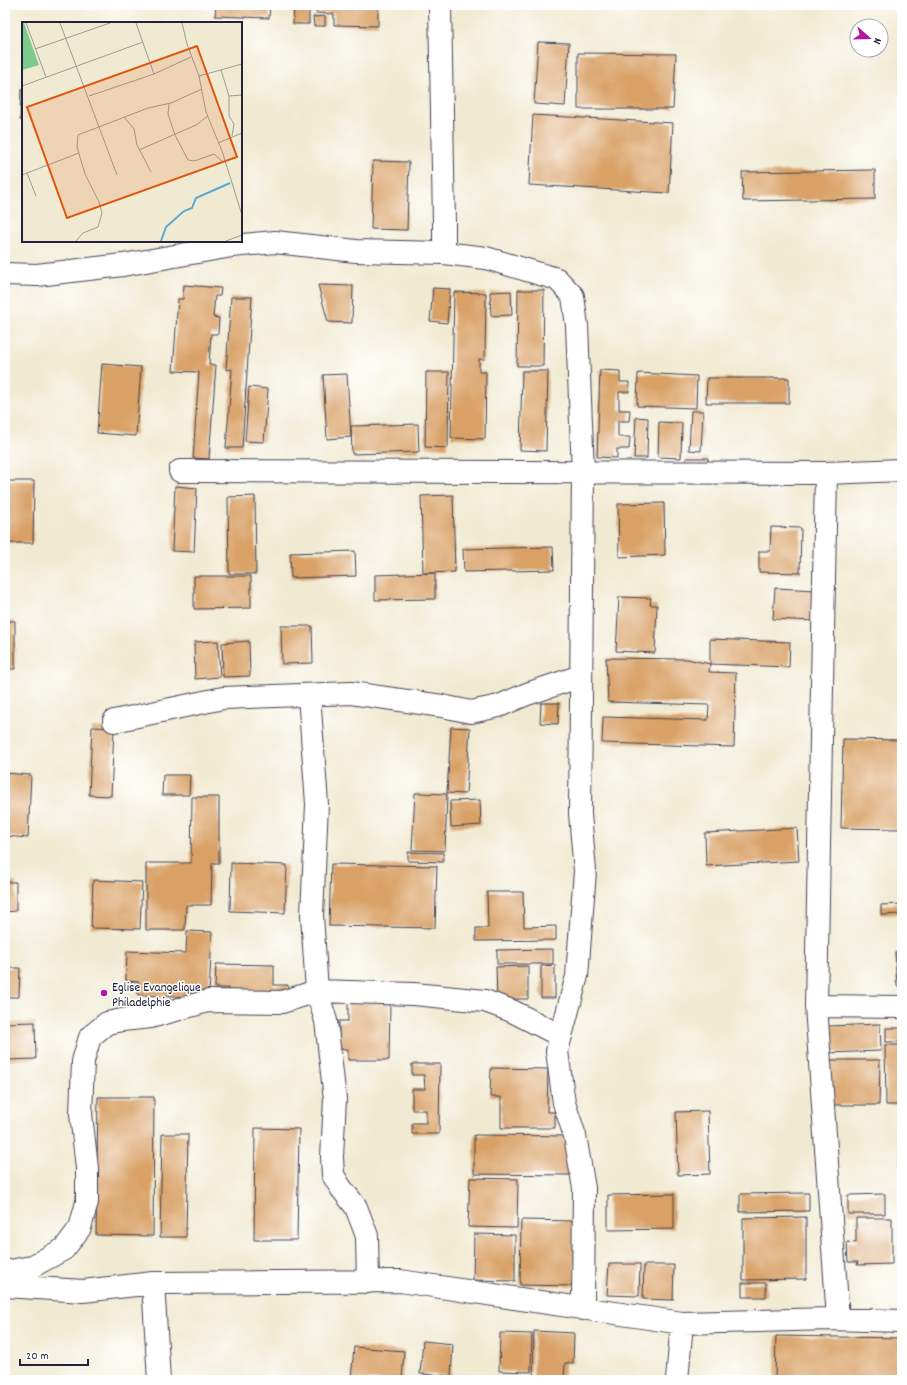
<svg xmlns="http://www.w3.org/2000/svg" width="907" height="1385" font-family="Dekko,sans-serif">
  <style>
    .building { fill: #d9a166 }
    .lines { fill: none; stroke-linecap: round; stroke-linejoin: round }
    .street-casing { stroke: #414052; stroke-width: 24 }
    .street { stroke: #fff; stroke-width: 22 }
    .poi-dot { fill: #b5179e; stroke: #fff; stroke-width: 1.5 }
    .labels { text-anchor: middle; stroke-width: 3; stroke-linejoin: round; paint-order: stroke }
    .poi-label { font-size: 13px; fill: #22223b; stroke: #fff; text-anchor: start }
    .inset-river { fill: none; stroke: #5aa9d4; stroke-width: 2 }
    .inset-road { fill: none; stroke: #9e9a96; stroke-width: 1 }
    .view { fill: #de560e; fill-opacity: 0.15; stroke: #de560e; stroke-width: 2 }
    .inset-edge { fill: none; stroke: #22223b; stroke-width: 2 }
  </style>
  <rect width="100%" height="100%" fill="#fff"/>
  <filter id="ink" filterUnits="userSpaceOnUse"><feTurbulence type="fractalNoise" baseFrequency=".025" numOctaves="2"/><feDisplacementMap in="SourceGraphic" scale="8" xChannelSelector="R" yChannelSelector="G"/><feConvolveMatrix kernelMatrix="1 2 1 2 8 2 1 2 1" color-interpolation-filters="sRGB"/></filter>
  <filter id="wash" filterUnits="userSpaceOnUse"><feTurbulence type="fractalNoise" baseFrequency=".012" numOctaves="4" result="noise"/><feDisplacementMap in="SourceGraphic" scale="16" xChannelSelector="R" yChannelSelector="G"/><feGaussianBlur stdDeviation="0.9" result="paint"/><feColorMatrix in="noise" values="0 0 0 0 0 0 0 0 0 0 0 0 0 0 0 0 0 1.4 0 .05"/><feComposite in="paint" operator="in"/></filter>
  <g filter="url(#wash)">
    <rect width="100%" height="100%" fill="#f1ead2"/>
    <g id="blocks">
      <path class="building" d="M216,5H270L269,18L215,16Z
        M294,5H309V24H293Z
        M316,5H378V26L334,25V14L316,13Z
        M325,16V26H314L313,17Z
        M538,42L569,43L565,106L534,104Z
        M578,53L676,54L673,109H578Z
        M21,90H23V120H20Z
        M533,115L673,123L669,193L529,185Z
        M373,161L409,162L407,230L371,229Z
        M875,170V199L743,201L742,172Z
        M184,285L221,288L220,296H215L213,317L219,318L218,334H211L209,365H216L209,459L193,458L199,372L173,371L178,299H183Z
        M318,285L353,286L352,323L328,322Z
        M433,288L450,289L447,323L430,321Z
        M518,290H544L543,366H517Z
        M511,291L512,315L491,316L490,292Z
        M454,292L486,293L485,359H479V372H486L485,439L451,438Z
        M231,297H252L242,448H226L232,369L226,370Z
        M102,364L141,367L136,436L97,433Z
        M600,370L620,371V382H629V392H619V410H630L629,421H618V437H630L629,449H617V458L597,457Z
        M522,371H548L546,451L520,450Z
        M426,372H449L448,448L425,447Z
        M638,373L697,376L696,408L637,406Z
        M347,374L351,437L327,439L323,375Z
        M707,378H789V403H706Z
        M249,387L268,389L264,442L245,441Z
        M691,411H703L701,451L689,450Z
        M636,417L648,418L647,458H634Z
        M659,422L682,423L681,458L658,457Z
        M418,424L419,452L352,454L351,426Z
        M686,458H708V465H686Z
        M8,481H34L33,543H8Z
        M175,486L197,488L194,552L172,551Z
        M453,495L455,572L423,573L421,496Z
        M255,496L256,574H229L228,497Z
        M664,503L665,555L619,557L618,504Z
        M771,527L801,528L800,573L759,572V551H770Z
        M553,547L554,570L464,572L463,549Z
        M355,551L356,576L291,578L290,553Z
        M435,573V599L375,600V575Z
        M194,576H251V608L194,609Z
        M775,588L816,590L814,621L773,619Z
        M619,597L651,598L650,605H657L655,653L616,651Z
        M5,621H15V669H5Z
        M281,626H312L313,663L282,664Z
        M710,639L790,642L789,667L710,664L709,672L736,673L734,747L602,743L603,717L708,720L709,705L608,702L606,658L687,659L710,664Z
        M218,641L220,677L195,679L194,642Z
        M249,641L250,676L223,677L222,643Z
        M541,703H559L558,724L540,723Z
        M92,727L114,728L111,796L89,795Z
        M451,727L470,728L466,794L447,793Z
        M843,739L902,740V829L841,828Z
        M5,773L31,775L28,838L5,836Z
        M163,775H190L189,795H162Z
        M415,793L447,794L445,851L412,850Z
        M192,797H219V863H212L211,905H186L185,930H146V863H191Z
        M480,800L481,825L451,827L450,801Z
        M797,828L799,861L706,866L705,833Z
        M408,852L443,853V862L408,861Z
        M231,863L287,865L285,913L230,911Z
        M331,864L437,866L435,928L329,926Z
        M93,880L142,882L140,929L91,928Z
        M5,882H16V911L5,912Z
        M487,892H523L524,927L556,926V940L476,941V928H488Z
        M902,904V914L881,915V905Z
        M187,931L212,932L209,997L138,995L139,982L126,981L127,951L186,953Z
        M553,949V964H497V950Z
        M895,952H902V986H897Z
        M216,964L274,965V985H288V999L228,997V988H215Z
        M555,965V998H541V966Z
        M528,966V999H497L496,967Z
        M5,968H20L19,997H5Z
        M348,1001H390L389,1060H348V1049H339V1021H348Z
        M35,1022L36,1059L5,1060V1023Z
        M880,1024L881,1051L828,1053V1026Z
        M886,1028H902V1042H886Z
        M885,1045H902V1105H886Z
        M829,1060H880L879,1105H829Z
        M412,1064H440L439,1134H412V1123H426V1110H412V1089H425L424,1075H412Z
        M491,1068L548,1069L547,1112H555V1128H501V1097H490Z
        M98,1097H154L153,1236L96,1235Z
        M900,1110H902V1163H900Z
        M708,1111L710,1174L678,1175L676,1112Z
        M255,1128L299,1129L297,1240H254Z
        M162,1134H188L186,1237H160Z
        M474,1135L570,1136V1175L474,1174Z
        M470,1178L518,1179L517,1228L468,1227Z
        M809,1193V1211L740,1212V1194Z
        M674,1194V1229L608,1230V1195Z
        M885,1194V1214H848V1195Z
        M806,1217V1279L743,1280V1218Z
        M856,1218H892V1264L857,1265L858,1262H848L847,1242L856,1243Z
        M521,1220L576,1221L575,1286L520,1285Z
        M474,1234L515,1235V1281L473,1280Z
        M609,1264H640L639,1296L607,1295Z
        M644,1265H674L673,1300L643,1299Z
        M742,1283H766V1297H742Z
        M534,1331L574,1333L573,1363H565L564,1380H533Z
        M500,1333L532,1334L531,1372L499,1371Z
        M776,1336L902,1338V1380H775Z
        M423,1341L453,1344L451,1376L420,1374Z
        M354,1347L404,1351L402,1380H351Z"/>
    </g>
  </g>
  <g filter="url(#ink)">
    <use href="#blocks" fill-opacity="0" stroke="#414052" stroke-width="1"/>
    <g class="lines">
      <g class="street-casing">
        <path id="street" d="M440,5L444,223V253
          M5,274L37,275L123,265L232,246L275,242L356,251L444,253L486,258L557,279L573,296L577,326L583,472L580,814L585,871L577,976L557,1051L564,1103L575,1136L584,1188L583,1309
          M180,471L826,473L902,470
          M826,473L816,1006L838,1319
          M309,695L317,804L312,915L317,991L326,1021L335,1099L332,1157L333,1175L341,1188L356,1207L367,1236L368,1282
          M114,721L223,698L351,693L442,706L471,712L499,706L527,694L581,676
          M816,1006L902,1007
          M5,1272L31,1267L64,1249L80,1228L87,1202V1168L81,1114L83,1061L90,1037L107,1023L122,1020L151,1017L208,1001L282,1002L317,991L414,994L485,1001L512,1011L561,1036
          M153,1283L159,1380
          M5,1286L83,1291L153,1283L400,1281L682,1323L829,1319L902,1321
          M677,1380L682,1323"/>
      </g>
      <use href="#street" class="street"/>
    </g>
  </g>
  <circle class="poi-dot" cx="104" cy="993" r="4"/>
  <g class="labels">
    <g class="poi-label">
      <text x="112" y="991">Eglise Evangelique<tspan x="112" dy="15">Philadelphie</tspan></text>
    </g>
  </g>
  <g transform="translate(22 22)">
    <rect width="220" height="220" fill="#f1ead2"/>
    <path d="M0,1H2L17,43L0,48Z" fill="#7dcb8a"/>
    <path class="inset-river" d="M139,219L144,205L162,189L170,186L174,176L208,161"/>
    <path class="inset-road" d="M4,1L24,55M38,1L95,153M114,1L132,52M160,1L165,22L177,54L184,90L200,129L220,193M13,27L88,1M199,48L207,74V94L212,102L210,114M177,54L220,42M0,64L121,20M67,74L132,52L169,35M207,74L220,73M147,82L146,92L153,113L166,138L172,139L192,132L201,140M102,95L112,107L115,123L129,150M196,121L220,111M117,128L174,103L186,94M5,151L57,131M0,153L5,151L14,174M54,219L61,211L76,205L80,191L77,180L63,152L55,125L56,113L126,86L149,81L180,67M204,219L220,213"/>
    <path class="view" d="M175,24L215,135L45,196L5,85Z"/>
    <rect width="220" height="220" class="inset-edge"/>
  </g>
  <rect width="907" height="1385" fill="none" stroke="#fff" stroke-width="20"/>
  <g transform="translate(869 38) rotate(110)"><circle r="19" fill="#ffffff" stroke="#a7a7b1"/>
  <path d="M0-3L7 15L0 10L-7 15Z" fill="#b5179e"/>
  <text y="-6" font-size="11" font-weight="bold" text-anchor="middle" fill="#22223b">N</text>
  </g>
  <path d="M20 1359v6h68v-6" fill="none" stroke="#22223b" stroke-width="2"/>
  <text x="26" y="1359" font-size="12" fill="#22223b" stroke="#ffffff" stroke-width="3" paint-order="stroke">20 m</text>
</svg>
